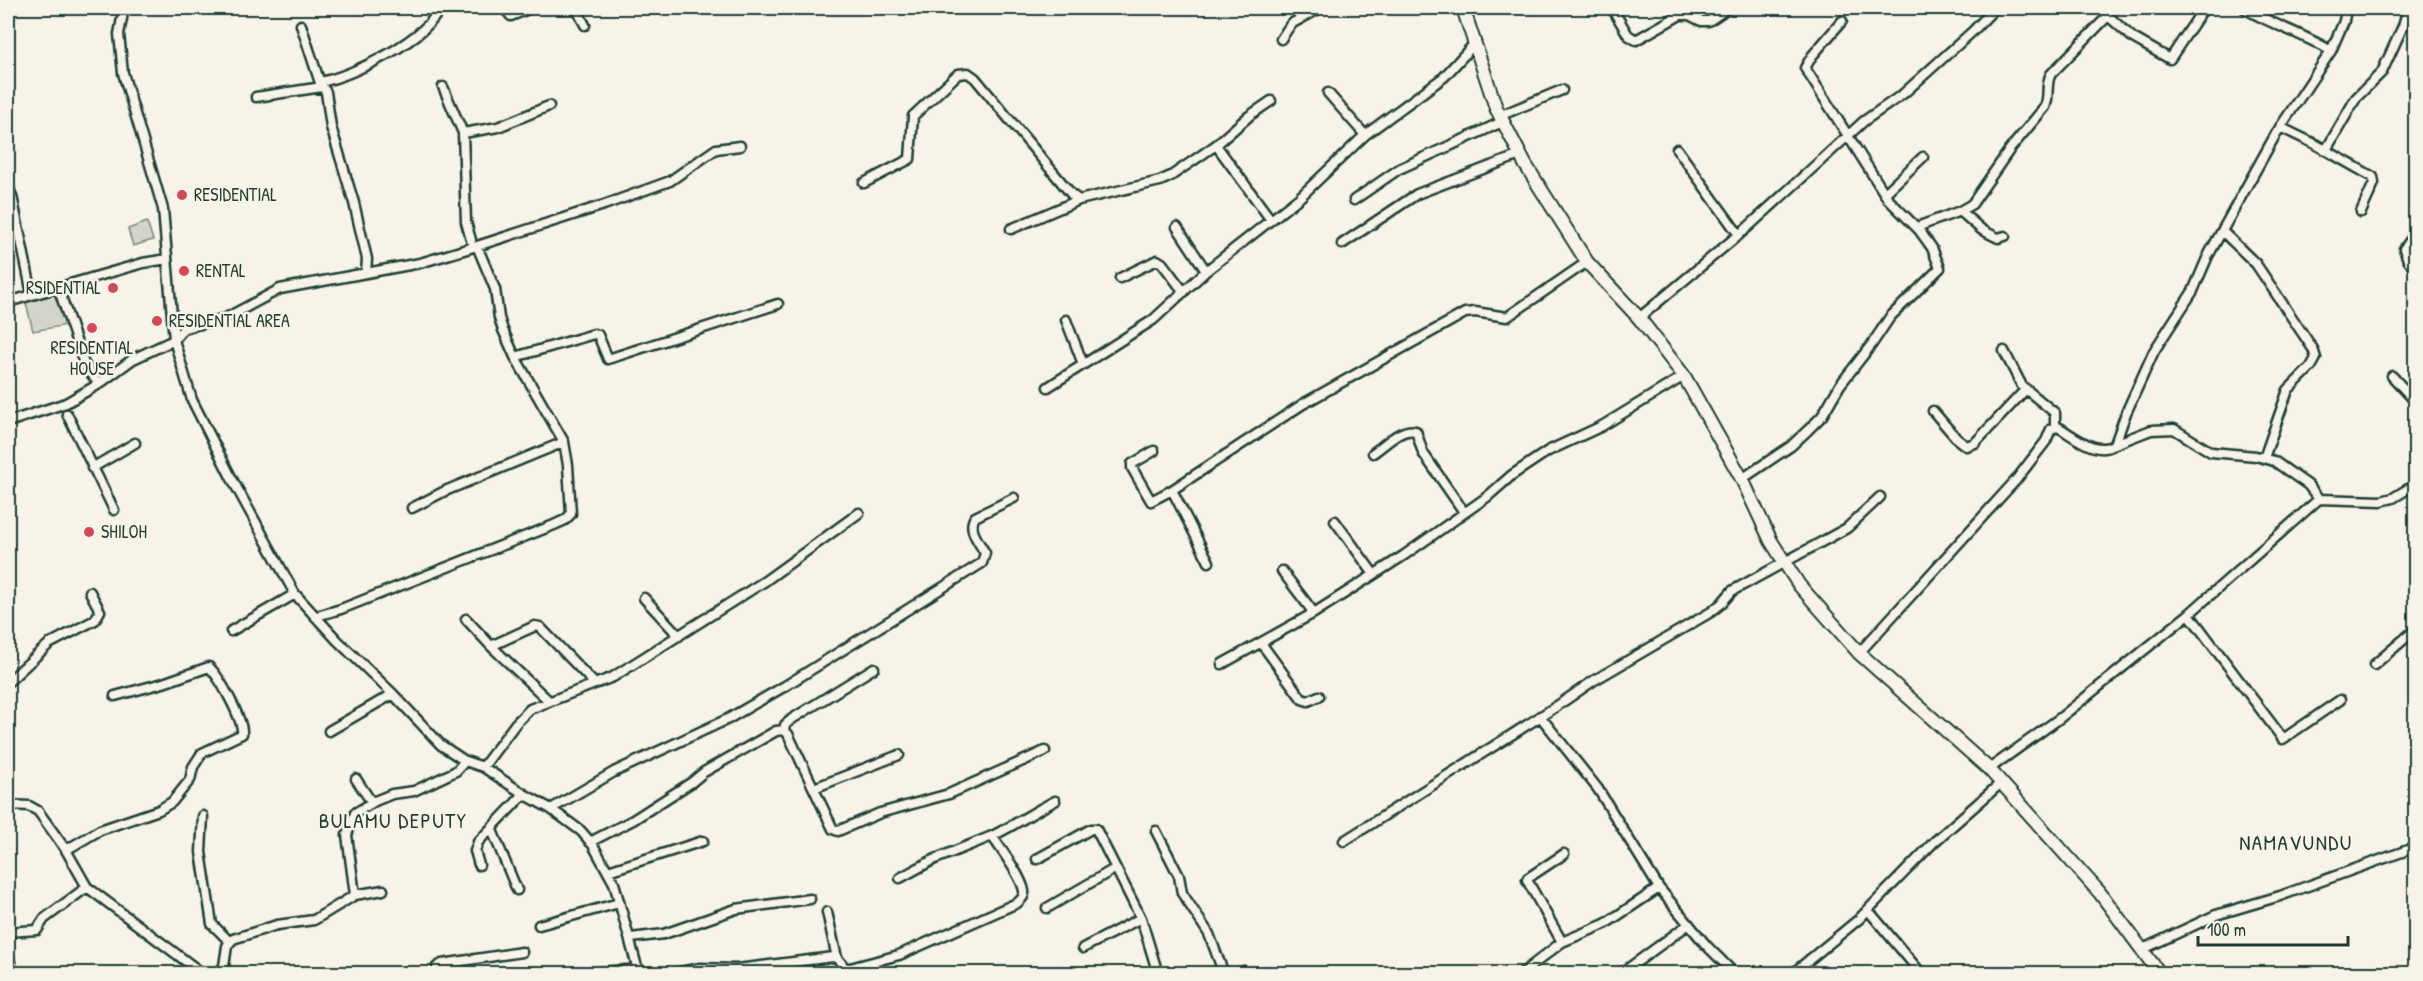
<svg xmlns="http://www.w3.org/2000/svg" width="2423" height="981" font-family="'Patrick Hand',sans-serif">
  <style>
    .green { fill: #d3d5ca; stroke: #79897f; stroke-width: 1.5 }
    .lines { fill: none; stroke-linecap: round; stroke-linejoin: round }
    .street-casing { stroke: #1f3d34; stroke-width: 13 }
    .secondary-casing { stroke: #1f3d34; stroke-width: 16 }
    .street { stroke: #f7f3e8; stroke-width: 8 }
    .secondary { stroke: #f7f3e8; stroke-width: 12 }
    .poi-dot { fill: #d1495b; stroke: #f7f3e8; stroke-width: 2 }
    .labels { text-anchor: middle; stroke-width: 5; stroke-linejoin: round; paint-order: stroke }
    .poi-label { font-size: 18px; fill: #1f3d34; stroke: #f7f3e8; text-anchor: start }
    .quarter-label { font-size: 21px; letter-spacing: 1.5px; fill: #1f3d34; stroke: #f7f3e8 }
  </style>
  <rect width="100%" height="100%" fill="#f7f3e8"/>
  <filter id="ink" filterUnits="userSpaceOnUse"><feTurbulence type="fractalNoise" baseFrequency=".0167" numOctaves="2"/><feDisplacementMap in="SourceGraphic" scale="12" xChannelSelector="R" yChannelSelector="G"/><feConvolveMatrix kernelMatrix="1 2 1 2 8 2 1 2 1" color-interpolation-filters="sRGB"/></filter>
  <g filter="url(#ink)">
    <path class="green" d="M147,222L153,240L133,246L128,229Z
      M57,292L67,325L33,331L25,299Z"/>
    <g class="lines">
      <g class="street-casing">
        <path id="street" d="M124,8L119,34L123,73L163,209L174,340L192,400L232,479L295,594L337,640L393,694L441,745L465,761L483,767L524,794L551,809L581,831L593,845L614,883L639,974
          M442,8L450,11L464,8
          M504,8L511,16L531,8
          M576,8L585,25
          M1612,8L1628,35L1636,40L1680,15H1689L1701,21H1709L1728,8
          M2099,8L2133,38L2170,59L2204,8
          M2244,8C2272,25 2304,34 2331,51
          M301,25L320,83L326,92L331,127L354,203L367,259L366,272
          M1281,39L1291,24L1320,8
          M320,82C354,76 426,39 440,8
          M443,87L463,133L466,222L471,240
          M1328,93L1365,135
          M256,97L322,87
          M1499,116L1562,90
          M2280,127L2315,144L2373,177L2374,183L2361,212
          M463,133L498,127L549,106
          M1216,145L1249,116L1271,101
          M1677,149L1739,235
          M2326,150L2356,98L2382,72L2403,26L2408,8
          M864,183L910,159L913,116L958,74L968,73L975,78L1072,195L1079,200L1160,181L1171,176L1216,145L1271,220
          M8,187L12,196L32,294
          M1885,193L1923,157
          M1354,200L1399,169L1502,122
          M1960,211L1982,230L1998,238L2005,236
          M1177,227L1206,271
          M1917,227L1960,211L1972,204L2010,149L2045,107C2050,96 2045,84 2051,74L2108,16
          M1011,229L1079,200
          M2223,232L2256,264L2313,349L2316,358L2311,367L2288,390L2264,458
          M2416,233L2404,249L2408,260L2416,269
          M1342,244L1417,194L1520,155
          M1120,278L1157,260L1162,263L1184,292
          M58,287L84,364L99,384
          M8,302L143,263L167,259
          M1639,318L1748,227L1864,121L1903,94L1973,31L1995,8
          M1066,320L1083,364
          M2004,351L2022,386L2055,413V427
          M515,357L594,334L598,335L608,359L778,304
          M2392,376L2416,402
          M1048,387L1153,320L1206,271L1299,198L1365,135L1444,77L1475,43
          M1933,411L1957,439L1966,446L1975,443L2026,389
          M67,414L114,510
          M8,422L66,403L99,384L133,359L174,340L184,328L226,318L280,289L420,263L477,246L604,205L670,181L716,149L740,146
          M2115,444L2151,430L2174,429L2211,452L2256,456L2274,461L2308,485L2319,499
          M1154,451L1132,464V468L1151,501L1172,490
          M1373,453C1385,445 1401,427 1416,431L1423,453L1464,512
          M92,468L135,443
          M1742,479L1791,446L1808,430L1822,416L1840,385L1872,344L1890,317L1940,268L1932,248L1919,230L1888,199L1805,68L1812,56L1842,21
          M412,508L445,491L564,442
          M1335,521L1373,573
          M1209,562L1172,490L1303,404L1465,313L1475,312L1507,317L1587,262
          M1282,571L1314,613
          M644,598L679,636
          M2189,614L2283,739L2340,700
          M317,616L341,609L554,525L565,520L571,514L568,465L564,442L515,357L503,330L499,318L495,289L477,246
          M466,619L491,646L535,626L540,627L595,684
          M231,631L295,594
          M1261,643L1302,699L1308,701L1319,696
          M491,646L549,701
          M1859,653L2016,480L2046,441L2051,429L2058,427C2074,436 2097,457 2115,444L2126,413L2154,351L2193,291L2208,256L2277,132L2331,51L2344,21L2346,8
          M1222,664L1314,613L1403,556L1487,497L1512,475L1548,451L1602,426L1684,376
          M2374,665L2416,629
          M8,682L49,644L95,620L100,611L90,592
          M1540,716L1598,789L1659,888L1706,945L1735,974
          M784,730L788,734L831,825L833,829L838,831L880,813L949,794L1045,751
          M784,730L785,725L792,719L874,668
          M329,731L393,694
          M483,767L516,723L530,709L613,677L765,581L859,513
          M1989,769L2060,718L2189,614L2319,499L2381,501L2393,498L2416,484
          M356,779L370,800L375,801L392,794L414,791L456,771L465,761
          M814,788L899,755
          M8,805L29,806L38,811L66,850L87,887L203,974
          M551,809L614,772L728,719L785,686L982,563L985,553C979,542 967,529 975,517L1014,498
          M203,816L201,852L212,924L229,941
          M492,830L517,890
          M1156,831L1179,876L1182,893L1209,934L1224,974
          M1344,841L1557,706L1593,681L1711,612L1721,604L1732,591L1847,528L1880,497
          M590,842L633,820L692,782L704,772L776,731L784,730
          M66,850L100,830L159,810L172,802L190,780L193,767L202,753L242,734C244,721 219,676 209,667L163,683L115,696
          M1037,859L1091,829H1096L1141,918
          M479,865L475,851L478,842L524,794
          M608,871L703,841
          M900,878L933,860L992,836
          M355,895L347,835L355,813L375,801
          M1047,908L1116,868
          M1868,910L1920,972
          M827,912L837,958
          M539,925L619,903
          M8,932L37,930L44,919L87,887
          M631,938L664,934L736,909L810,899
          M1562,942L1527,880L1528,878L1564,854
          M1083,948L1141,918L1158,974
          M2143,949L2216,915L2280,896L2416,847
          M8,955L13,974
          M1622,973L1689,924
          M218,974L224,966L227,946L233,939L277,925L314,920L355,895L383,890
          M438,974L437,967L442,964L522,952
          M575,974L639,969
          M669,974L699,968L737,969L833,957L838,959L845,968H850L899,955L1017,903C1021,900 1025,896 1024,891C1022,877 1000,848 992,836C1015,825 1033,812 1055,801
          M1239,974L1244,971
          M1521,974L1562,942L1605,924L1659,888
          M1792,974L1859,919L1934,842L2001,783"/>
      </g>
      <g class="secondary-casing">
        <path id="secondary" d="M1463,8L1496,108L1525,164L1587,262L1639,318L1684,376L1742,479L1771,541L1799,585L1859,653L1989,769L2100,893L2160,974"/>
      </g>
      <use href="#street" class="street"/>
      <use href="#secondary" class="secondary"/>
    </g>
  </g>
  <g class="poi-dot">
    <circle cx="182" cy="195" r="6"/>
    <circle cx="184" cy="271" r="6"/>
    <circle cx="113" cy="288" r="6"/>
    <circle cx="157" cy="321" r="6"/>
    <circle cx="92" cy="328" r="6"/>
    <circle cx="89" cy="532" r="6"/>
  </g>
  <g class="labels">
    <g class="poi-label">
      <text x="194" y="201">RESIDENTIAL</text>
      <text x="196" y="277">RENTAL</text>
      <text x="101" y="294" text-anchor="end">RSIDENTIAL</text>
      <text x="169" y="327">RESIDENTIAL AREA</text>
      <text x="92" y="354" text-anchor="middle">RESIDENTIAL<tspan x="92" dy="21">HOUSE</tspan></text>
      <text x="101" y="538">SHILOH</text>
    </g>
    <g class="quarter-label">
      <text x="393" y="828">BULAMU DEPUTY</text>
      <text x="2296" y="850">NAMAVUNDU</text>
    </g>
  </g>
  <rect width="2423" height="981" fill="none" stroke="#f7f3e8" stroke-width="30"/>
  <rect x="15" y="15" width="2393" height="951" fill="none" stroke="#1f3d34" stroke-width="2" filter="url(#ink)"/>
  <path d="M2198 936v9h150v-9" fill="none" stroke="#1f3d34" stroke-width="3"/>
  <text x="2207" y="936" font-size="18" fill="#1f3d34" stroke="#f7f3e8" stroke-width="4.5" paint-order="stroke">100 m</text>
</svg>
